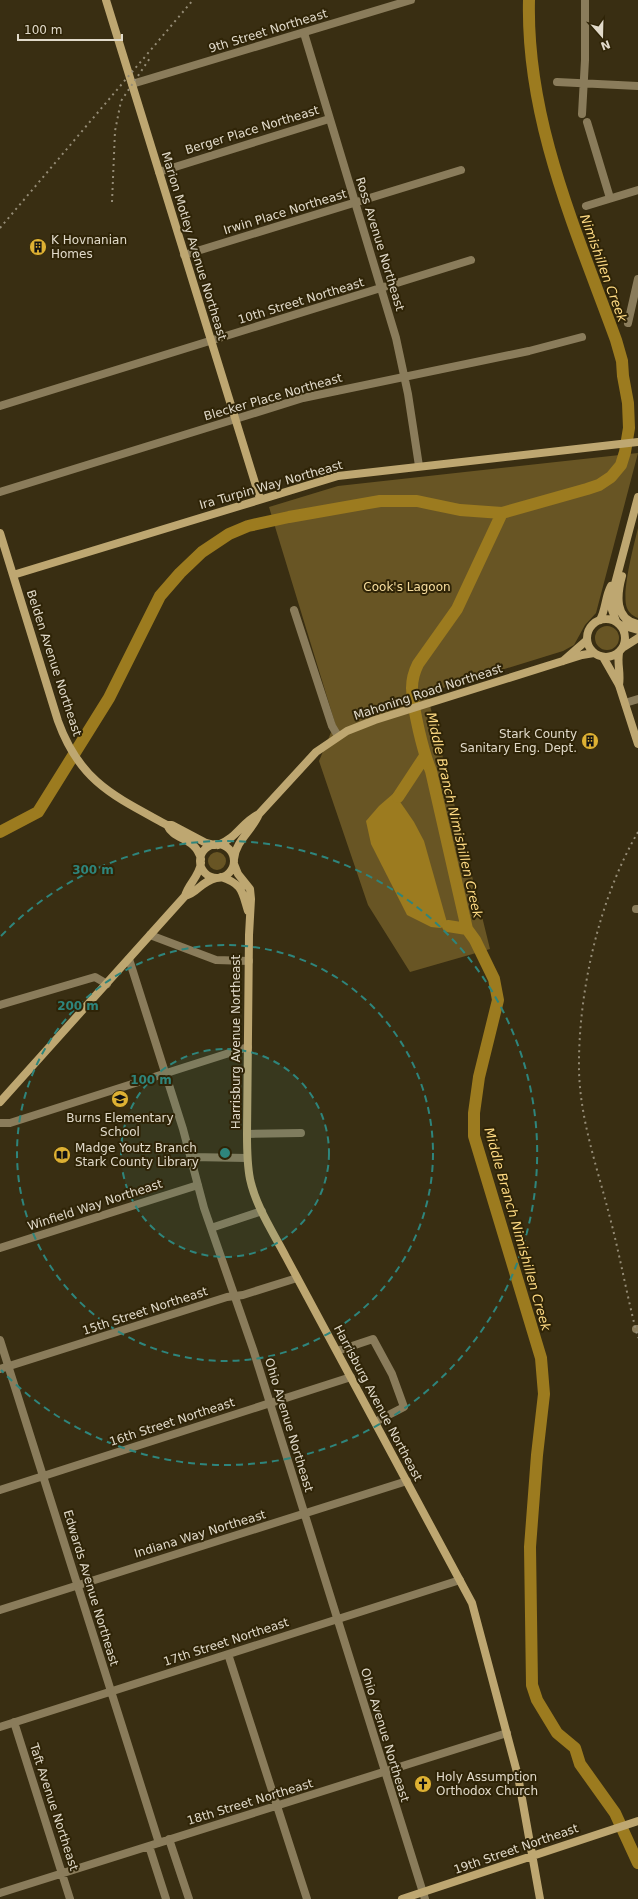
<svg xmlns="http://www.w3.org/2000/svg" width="638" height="1899" font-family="'DejaVu Sans',sans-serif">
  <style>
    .green { fill: #685524 }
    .water { fill: #9c7b1f }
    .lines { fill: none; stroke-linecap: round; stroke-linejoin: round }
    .river { stroke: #9c7b1f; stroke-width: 12 }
    .street { stroke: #8a7c5b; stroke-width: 8 }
    .secondary { stroke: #bea771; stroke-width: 8 }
    .rail { stroke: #958c76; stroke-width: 2; stroke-dasharray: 2 4; stroke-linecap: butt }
    .ring { fill: none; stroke: #2e857c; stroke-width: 2; stroke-dasharray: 7 5 }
    .labels { text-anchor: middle; stroke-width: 4; stroke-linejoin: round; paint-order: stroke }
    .street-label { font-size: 12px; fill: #e1daca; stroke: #2f2407 }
    .poi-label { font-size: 12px; fill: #e1daca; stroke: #2f2407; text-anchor: start }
    .park-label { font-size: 12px; fill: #f9dfa0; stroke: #2f2407 }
    .water-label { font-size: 13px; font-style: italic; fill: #feda83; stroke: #2f2407 }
    .centre { fill: #2e857c; stroke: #2f2407; stroke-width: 2 }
    .ring-label { font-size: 12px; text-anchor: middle; font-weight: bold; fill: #2e857c; stroke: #2f2407; stroke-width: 4; stroke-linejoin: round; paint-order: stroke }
  </style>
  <rect width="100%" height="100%" fill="#392e12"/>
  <path class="green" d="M638,453L596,613L585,625L574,645L563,651L427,693L490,949L410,972L368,905L319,761L335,723L269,507L338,486Z
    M638,528V618C633,616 629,613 627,608C621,593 634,545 638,528Z
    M595 638a12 12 0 1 1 24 0a12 12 0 1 1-24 0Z
    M208 861a9 9 0 1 1 18 0a9 9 0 1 1-18 0Z"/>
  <path class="water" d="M394,793L414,822L424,841L448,926L440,928L431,927L407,915L371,844L366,821L379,806Z"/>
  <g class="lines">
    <path class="river" d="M502,513L457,609L418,664C414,672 412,680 412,688C413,710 423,752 431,771L467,929L475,940L494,979L498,1000L479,1077L474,1113V1136L541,1358L544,1394L537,1455L530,1547L532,1685L537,1700L557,1733L575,1748L580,1764L615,1813L638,1863
      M398,797L425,756
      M0,832L38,812L109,698L160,596L180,573L202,552L229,534L248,526L289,517L380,501H417L460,510L502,513L587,489L599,485L611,477L621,465L625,452L629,428L628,403L623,376L622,361L616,340C576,230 526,120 529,0
      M448,926L467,929"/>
    <path class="street" d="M304,33L396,338L408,394L419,466
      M557,82L638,86
      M132,84L411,0
      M582,114L585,60V0
      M587,122L610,198
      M159,172L329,119
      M586,206L638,190
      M184,255L461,170
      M628,323L638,279
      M0,406L471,260
      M0,492L303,398L529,351L582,337
      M294,610L332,726L338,736
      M625,703L638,699
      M636,909H638
      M150,935L216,960L249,961
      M129,959L183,1129L204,1208L253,1349L425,1899
      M0,1005L95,977L107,984
      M0,1123H10L248,1047
      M247,1134L301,1133
      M191,1157L247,1158
      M211,1228L262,1211
      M0,1248L198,1185
      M636,1329H638
      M0,1340L159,1843
      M337,1351L373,1339L392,1374L404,1407L375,1422
      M0,1369L227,1297L243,1295L297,1278
      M0,1490L351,1377
      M0,1610L407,1481
      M228,1654L307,1899
      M14,1722L70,1899
      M0,1727L460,1580
      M169,1839L189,1899
      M149,1846L166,1899
      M0,1893L507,1733"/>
    <path class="secondary" d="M106,0L260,499
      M0,533L58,721C80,782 114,796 167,825H172L206,843L214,845
      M13,575L338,476L638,442
      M622,576C617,594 614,620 638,624
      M587 638a19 19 0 1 1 38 0a19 19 0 1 1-38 0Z
      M600,620C606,609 605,597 611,586
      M616,621L612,610V595L638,497
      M621,625L638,630
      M624,647L638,638
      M603,657L619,685L638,744
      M563,661L587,640
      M619,685C621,673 617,664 619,653
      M167,825C174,841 195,836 201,859
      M200 861a17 17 0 1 1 34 0a17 17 0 1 1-34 0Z
      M218,845C238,837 242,822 259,814
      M234,859C236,840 252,831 259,814L316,752L347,731L375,720L582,655L594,653
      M234,864L238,874L250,889L251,899L249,935L247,1134C247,1149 247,1164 250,1179C256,1207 273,1232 286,1257L472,1603L518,1776L540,1899
      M221,877C243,884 242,892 248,911
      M185,896C198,893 200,882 216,878
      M0,1102L185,896C188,884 199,877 201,863
      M402,1899L638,1821"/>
    <path class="rail" d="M112,202L115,131L121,101L150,58
      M0,228L193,0
      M638,832C599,899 578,992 579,1070C580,1119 597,1167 609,1214C620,1255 627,1297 638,1338"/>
  </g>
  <circle cx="225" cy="1153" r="104" fill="#2e857c" fill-opacity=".12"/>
  <g class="ring">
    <circle cx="225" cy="1153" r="104"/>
    <circle cx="225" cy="1153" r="208"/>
    <path d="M1 936A312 312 0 1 1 1 1370"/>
  </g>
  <defs>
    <g id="building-disc" transform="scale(0.9)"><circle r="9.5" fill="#deb133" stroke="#2f2407"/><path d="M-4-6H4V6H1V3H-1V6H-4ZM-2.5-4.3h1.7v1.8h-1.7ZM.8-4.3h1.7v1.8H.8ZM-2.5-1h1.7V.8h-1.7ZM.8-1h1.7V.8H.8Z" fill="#111"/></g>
    <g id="school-disc" transform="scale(0.9)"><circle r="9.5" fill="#deb133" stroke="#2f2407"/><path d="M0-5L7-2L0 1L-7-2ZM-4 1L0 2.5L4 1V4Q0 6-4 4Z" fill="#111"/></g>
    <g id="library-disc" transform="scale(0.9)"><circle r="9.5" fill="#deb133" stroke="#2f2407"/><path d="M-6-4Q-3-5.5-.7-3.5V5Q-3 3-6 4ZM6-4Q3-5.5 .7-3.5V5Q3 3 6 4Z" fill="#111"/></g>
    <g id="church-disc" transform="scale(0.9)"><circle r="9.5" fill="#deb133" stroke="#2f2407"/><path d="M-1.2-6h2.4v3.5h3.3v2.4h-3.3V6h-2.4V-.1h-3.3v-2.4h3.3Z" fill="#111"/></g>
  </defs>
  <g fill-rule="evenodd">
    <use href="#building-disc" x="38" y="247"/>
    <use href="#building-disc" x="590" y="741"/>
    <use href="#school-disc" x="120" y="1099"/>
    <use href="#library-disc" x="62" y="1155"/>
    <use href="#church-disc" x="423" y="1784"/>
  </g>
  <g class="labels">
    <g class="street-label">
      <text transform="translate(268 31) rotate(-17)" y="4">9th Street Northeast</text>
      <text transform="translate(252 130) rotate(-17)" y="4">Berger Place Northeast</text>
      <text transform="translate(285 212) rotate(-17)" y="4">Irwin Place Northeast</text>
      <text transform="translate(380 244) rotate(73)" y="4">Ross Avenue Northeast</text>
      <text transform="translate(194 246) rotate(73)" y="4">Marion Motley Avenue Northeast</text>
      <text transform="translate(301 301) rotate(-17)" y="4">10th Street Northeast</text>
      <text transform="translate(273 397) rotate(-16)" y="4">Blecker Place Northeast</text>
      <text transform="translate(271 485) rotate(-16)" y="4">Ira Turpin Way Northeast</text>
      <text transform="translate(54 663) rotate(72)" y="4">Belden Avenue Northeast</text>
      <text transform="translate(428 692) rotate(-18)" y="4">Mahoning Road Northeast</text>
      <text transform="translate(236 1042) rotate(-90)" y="4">Harrisburg Avenue Northeast</text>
      <text transform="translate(95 1205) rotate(-18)" y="4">Winfield Way Northeast</text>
      <text transform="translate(145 1311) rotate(-18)" y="4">15th Street Northeast</text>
      <text transform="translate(378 1403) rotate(62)" y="4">Harrisburg Avenue Northeast</text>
      <text transform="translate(172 1422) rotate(-18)" y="4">16th Street Northeast</text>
      <text transform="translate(289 1425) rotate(73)" y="4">Ohio Avenue Northeast</text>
      <text transform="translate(200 1534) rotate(-17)" y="4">Indiana Way Northeast</text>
      <text transform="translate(91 1588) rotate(73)" y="4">Edwards Avenue Northeast</text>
      <text transform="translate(226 1642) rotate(-18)" y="4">17th Street Northeast</text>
      <text transform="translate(385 1735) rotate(73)" y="4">Ohio Avenue Northeast</text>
      <text transform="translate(250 1802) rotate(-17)" y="4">18th Street Northeast</text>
      <text transform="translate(54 1807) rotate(72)" y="4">Taft Avenue Northeast</text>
      <text transform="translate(516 1849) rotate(-19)" y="4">19th Street Northeast</text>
    </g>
    <g class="poi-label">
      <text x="51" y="244">K Hovnanian<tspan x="51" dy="14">Homes</tspan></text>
      <text x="577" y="738" text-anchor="end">Stark County<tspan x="577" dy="14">Sanitary Eng. Dept.</tspan></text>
      <text x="120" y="1122" text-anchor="middle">Burns Elementary<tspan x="120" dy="14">School</tspan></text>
      <text x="75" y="1152">Madge Youtz Branch<tspan x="75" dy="14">Stark County Library</tspan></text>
      <text x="436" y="1781">Holy Assumption<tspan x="436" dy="14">Orthodox Church</tspan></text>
    </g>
    <g class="park-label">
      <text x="407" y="591">Cook's Lagoon</text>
    </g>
    <g class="water-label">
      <text transform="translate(604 268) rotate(70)" y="5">Nimishillen Creek</text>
      <text transform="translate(455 815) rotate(77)" y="5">Middle Branch Nimishillen Creek</text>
      <text transform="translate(518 1229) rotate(74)" y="5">Middle Branch Nimishillen Creek</text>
    </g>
  </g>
  <circle cx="225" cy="1153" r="6" class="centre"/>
  <g class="ring-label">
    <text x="93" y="874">300 m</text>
    <text x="78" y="1010">200 m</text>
    <text x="151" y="1084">100 m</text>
  </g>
  <g transform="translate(602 36) rotate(160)" stroke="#2f2407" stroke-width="3" paint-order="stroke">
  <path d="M0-3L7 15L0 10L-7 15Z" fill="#e1daca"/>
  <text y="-6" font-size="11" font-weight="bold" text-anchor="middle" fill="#e1daca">N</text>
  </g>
  <path d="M18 34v6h104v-6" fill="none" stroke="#e1daca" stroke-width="2"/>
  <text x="24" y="34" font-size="12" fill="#e1daca" stroke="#2f2407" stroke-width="3" paint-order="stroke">100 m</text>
</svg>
